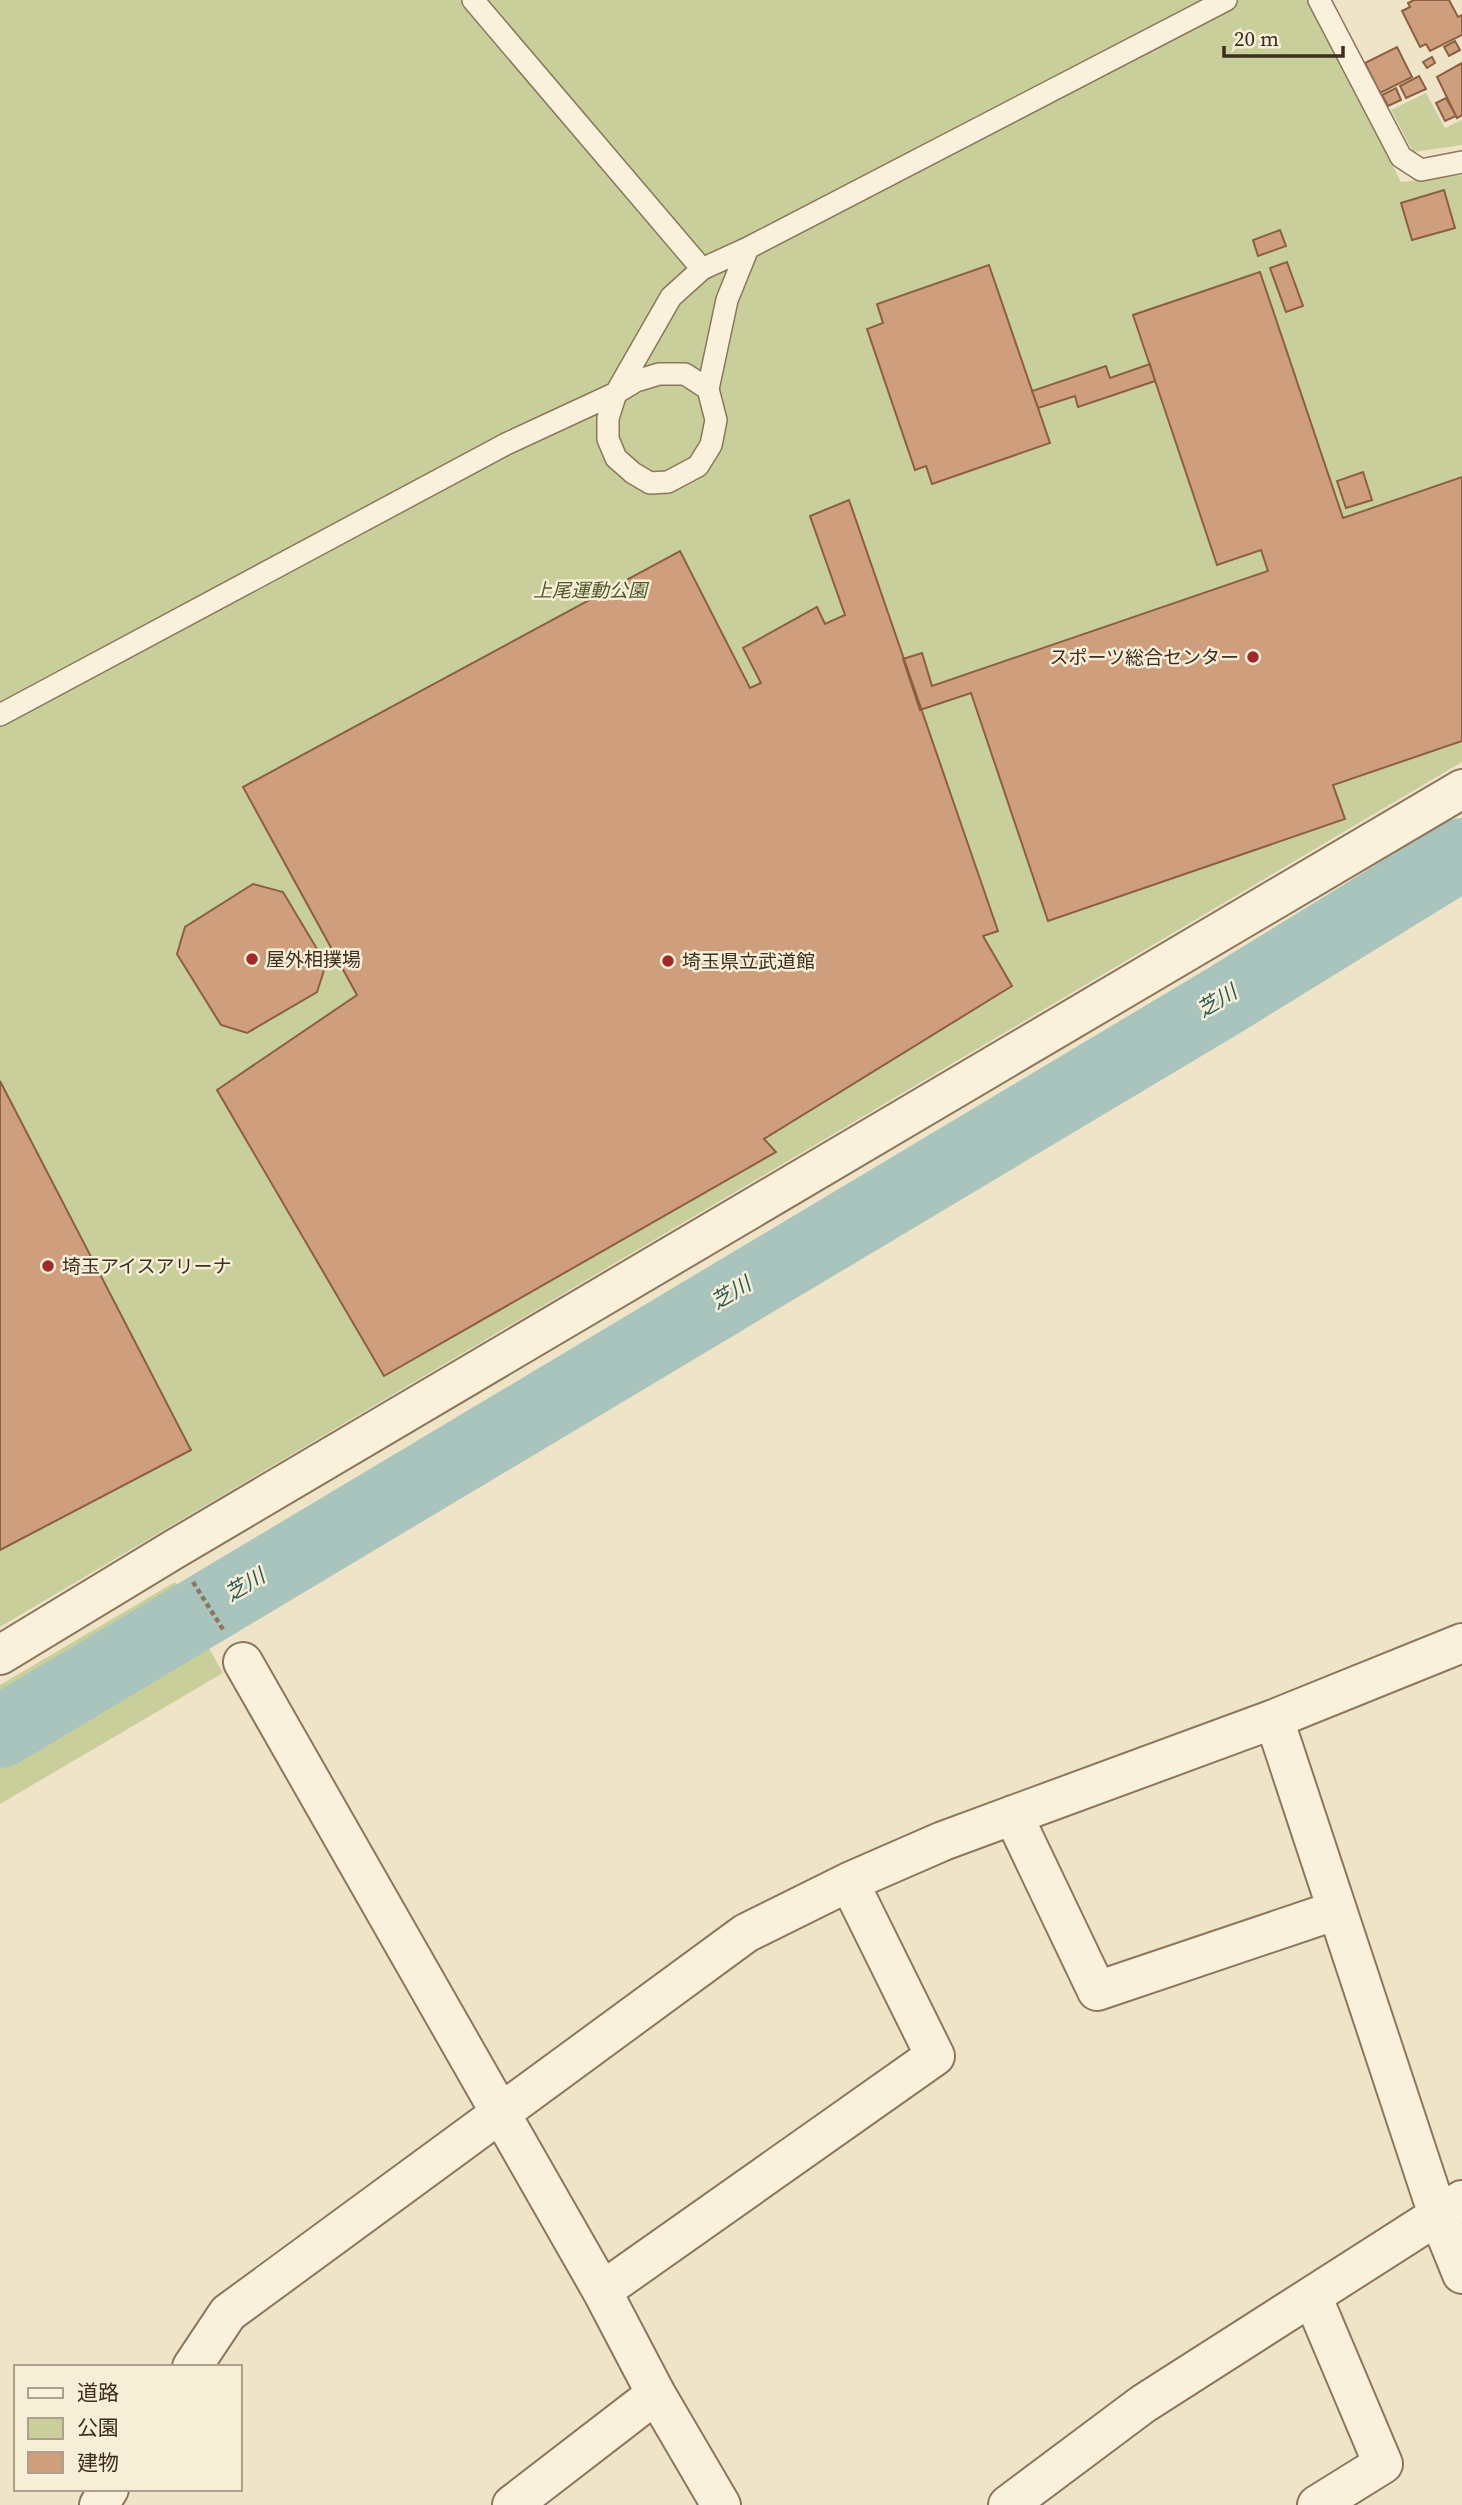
<svg xmlns="http://www.w3.org/2000/svg" width="1462" height="2505" font-family="'Source Serif 4','Noto Sans JP',serif">
  <style>
    .green { fill: #c9cf9b }
    .lines { fill: none; stroke-linecap: round; stroke-linejoin: round }
    .river { stroke: #a9c4bc; stroke-width: 72 }
    .building { fill: #cf9f7d; stroke: #8d5f41; stroke-width: 2 }
    .service-casing { stroke: #8d765c; stroke-width: 24 }
    .minor-casing { stroke: #8d765c; stroke-width: 42 }
    .path { stroke: #8d765c; stroke-width: 4.5; stroke-dasharray: 5 3.5; stroke-linecap: butt }
    .service { stroke: #faf1dc; stroke-width: 21 }
    .minor { stroke: #faf1dc; stroke-width: 38 }
    .poi-dot { fill: #9e2a2b; stroke: #f7eed8; stroke-width: 2.5 }
    .labels { text-anchor: middle; stroke-width: 5; stroke-linejoin: round; paint-order: stroke }
    .park-label { font-size: 19px; font-style: italic; fill: #4d5a26; stroke: #f7eed8 }
    .poi-label { font-size: 19px; fill: #3d2e20; stroke: #f7eed8; text-anchor: start }
    .water-label { font-size: 21px; font-style: italic; fill: #2f5d5a; stroke: #f7eed8 }
  </style>
  <rect width="100%" height="100%" fill="#f0e4c8"/>
  <path class="green" d="M0,0H1310L1401,182L1462,175V762L0,1627Z
    M1426,93L1445,128L1462,120V145L1413,152L1391,110Z
    M175,1582L191,1608L0,1722V1685Z
    M194,1622L223,1673L0,1804V1738Z"/>
  <g class="lines">
    <path class="river" d="M0,1732L1225,1000L1462,854"/>
  </g>
  <path class="building" d="M1414,0H1449L1458,17L1462,15V35L1430,51L1426,44L1420,47L1402,11L1410,7L1408,3Z
    M1455,41L1460,50L1449,56L1444,47Z
    M1397,47L1412,77L1380,93L1365,63Z
    M1432,57L1435,63L1427,68L1423,62Z
    M1462,63V115L1457,118L1437,77Z
    M1419,76L1426,89L1406,98L1400,86Z
    M1396,88L1401,100L1388,106L1382,95Z
    M1446,98L1456,116L1445,121L1436,103Z
    M1444,190L1455,228L1412,240L1401,203Z
    M1280,230L1286,246L1258,256L1253,240Z
    M1287,262L1303,306L1286,312L1270,268Z
    M989,265L1050,443L932,484L926,466L915,470L867,329L883,323L877,304Z
    M1260,272L1343,518L1462,477V741L1333,785L1345,819L1048,921L971,693L920,710L903,659L922,653L932,686L1268,571L1261,550L1217,565L1133,315Z
    M1150,364L1155,381L1078,407L1075,396L1038,408L1032,391L1106,366L1110,378Z
    M1363,472L1372,500L1346,508L1337,481Z
    M849,500L998,931L983,936L1012,986L764,1139L776,1152L384,1376L217,1090L357,995L243,787L680,551L750,688L761,683L743,648L817,607L825,624L845,615L810,516Z
    M253,884L283,892L326,964L317,992L247,1033L221,1025L177,954L185,927Z
    M0,1081L191,1450L0,1550Z"/>
  <g class="lines">
    <g class="service-casing">
      <path id="service" d="M473,0L702,269
        M1319,0L1401,157L1421,170L1462,162
        M748,248L702,269L671,297L616,393L608,418V439L616,458L633,473L650,483L668,482L698,466L711,445L716,420L708,389L727,300L748,248L1226,0
        M0,715L506,444L616,393L636,381L659,374H685L708,389"/>
    </g>
    <g class="minor-casing">
      <path id="minor" d="M0,1655L173,1550L1462,789
        M243,1662L602,2291L656,2394L721,2505
        M1274,1719L1438,2215L1462,2274
        M1013,1815L1097,1991L1337,1910
        M602,2291L935,2056L849,1882
        M1312,2296L1383,2464L1317,2505
        M192,2367L228,2313L746,1933L849,1882L943,1841L1274,1719L1462,1643
        M99,2505L109,2489
        M512,2505L656,2394
        M1008,2505L1143,2404L1462,2200"/>
    </g>
    <path class="path" d="M193,1582L224,1631"/>
    <use href="#service" class="service"/>
    <use href="#minor" class="minor"/>
  </g>
  <g class="poi-dot">
    <circle cx="1253" cy="657" r="7"/>
    <circle cx="252" cy="959" r="7"/>
    <circle cx="668" cy="961" r="7"/>
    <circle cx="48" cy="1266" r="7"/>
  </g>
  <g class="labels">
    <g class="park-label">
      <text x="590" y="597">上尾運動公園</text>
    </g>
    <g class="poi-label">
      <text x="1239" y="664" text-anchor="end">スポーツ総合センター</text>
      <text x="266" y="966">屋外相撲場</text>
      <text x="682" y="968">埼玉県立武道館</text>
      <text x="62" y="1273">埼玉アイスアリーナ</text>
    </g>
    <g class="water-label">
      <text transform="translate(1217 1001) rotate(-31)" y="7">芝川</text>
      <text transform="translate(731 1293) rotate(-31)" y="7">芝川</text>
      <text transform="translate(245 1585) rotate(-31)" y="7">芝川</text>
    </g>
  </g>
  <rect x="14" y="2365" width="228" height="126" fill="#f7eed8" stroke="#ada18e" stroke-width="2"/>
  <rect x="28" y="2388" width="35" height="10" fill="#faf1dc" stroke="#ada18e" stroke-width="2"/>
  <text x="77" y="2400" font-size="21" fill="#3d2e20">道路</text>
  <rect x="28" y="2418" width="35" height="21" fill="#c9cf9b" stroke="#ada18e" stroke-width="2"/>
  <text x="77" y="2435" font-size="21" fill="#3d2e20">公園</text>
  <rect x="28" y="2452" width="35" height="21" fill="#cf9f7d" stroke="#ada18e" stroke-width="2"/>
  <text x="77" y="2470" font-size="21" fill="#3d2e20">建物</text>
  <path d="M1224 46v10h119v-10" fill="none" stroke="#3d2e20" stroke-width="3.5"/>
  <text x="1234" y="46" font-size="21" fill="#3d2e20" stroke="#f7eed8" stroke-width="5" paint-order="stroke">20 m</text>
</svg>
